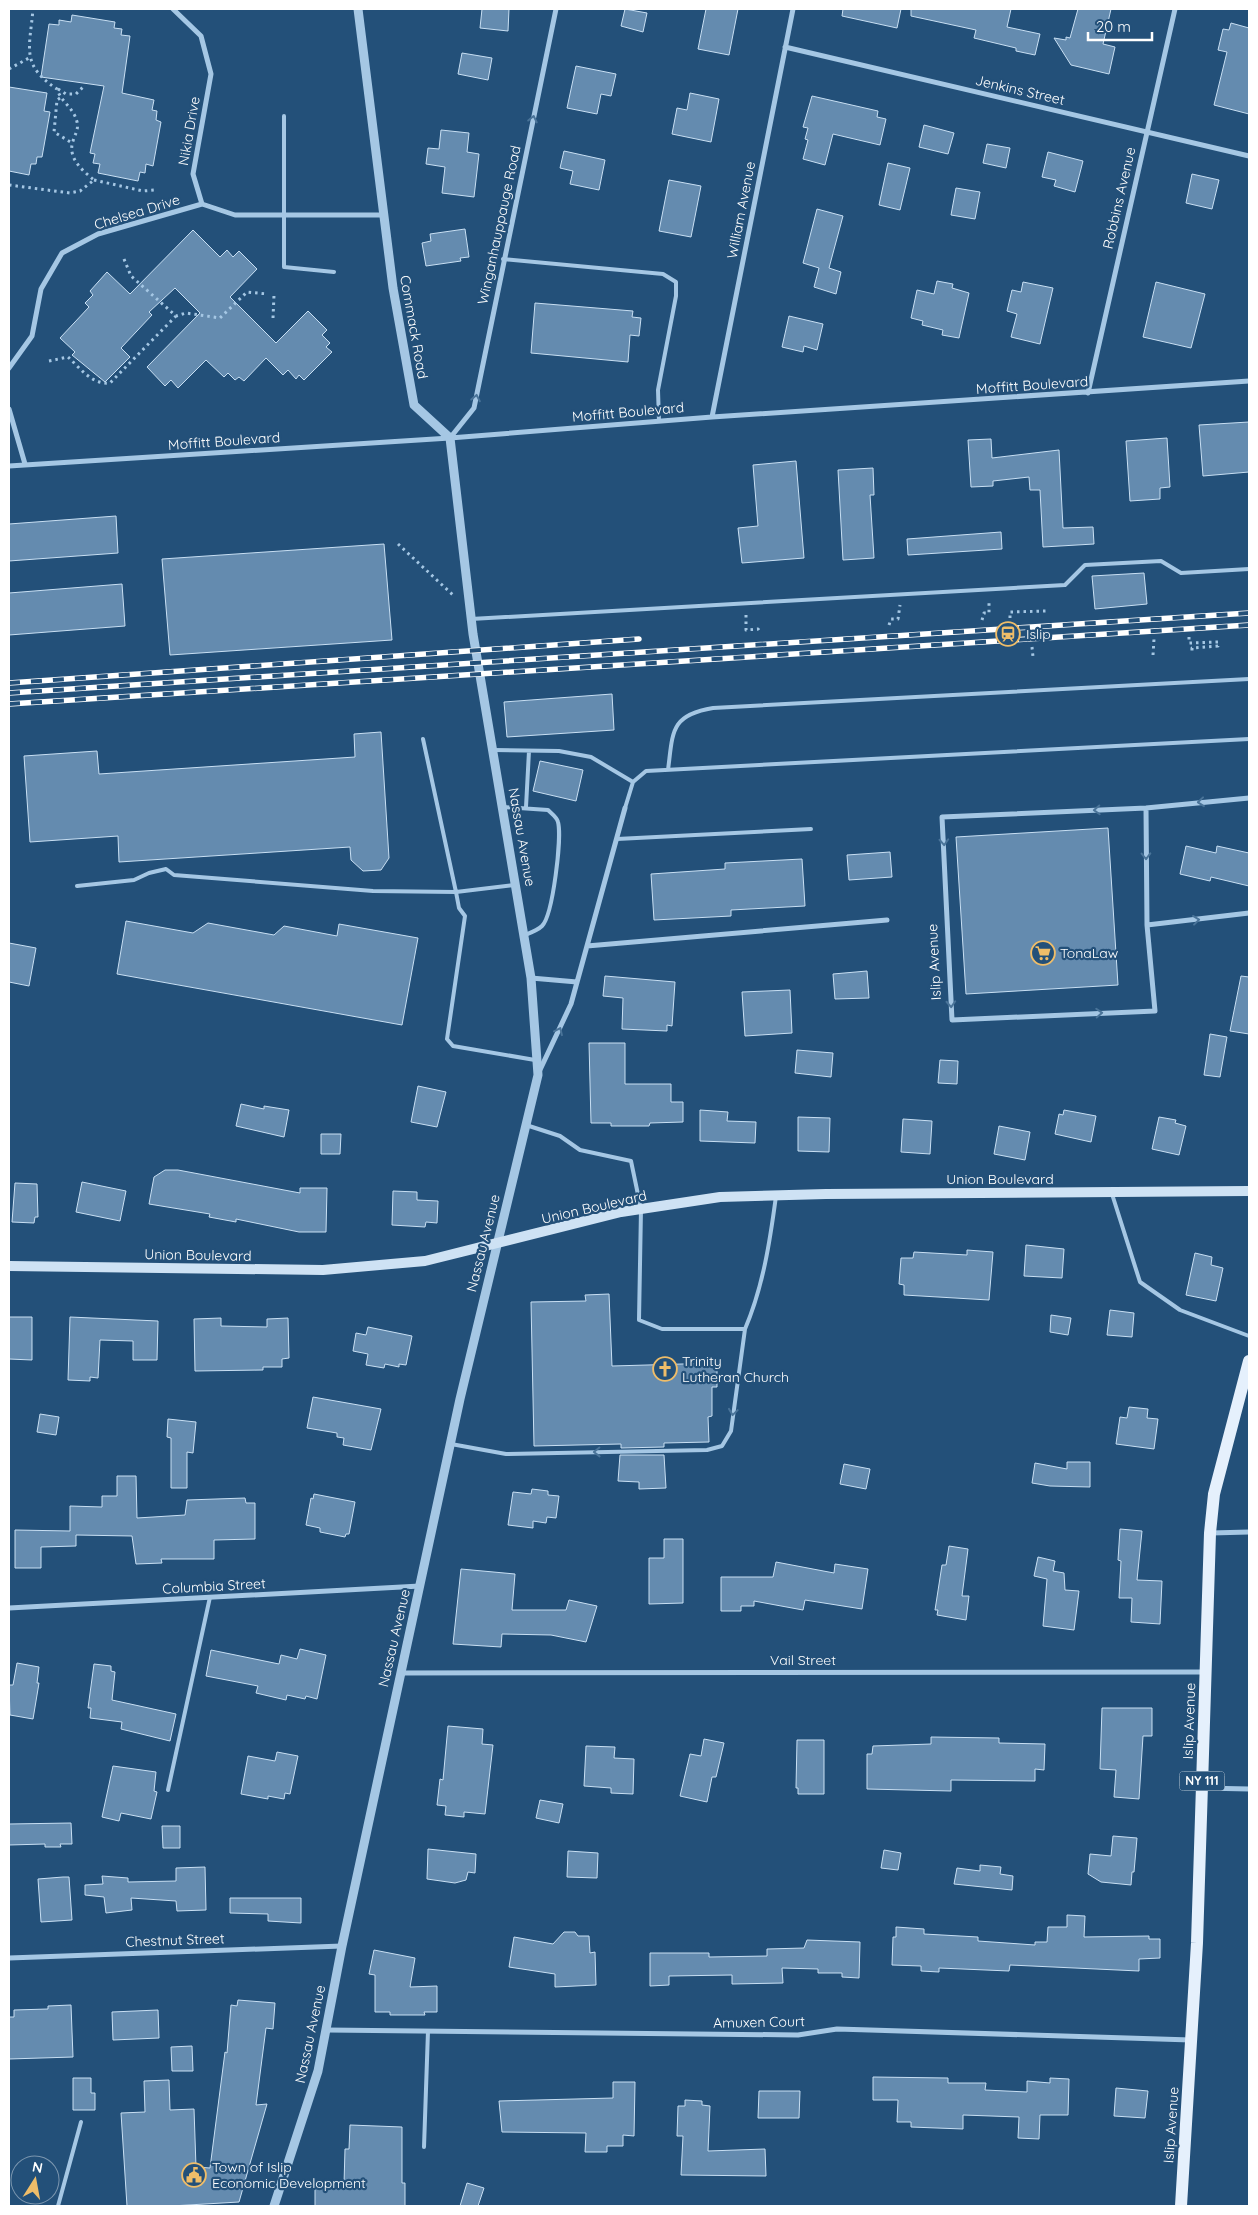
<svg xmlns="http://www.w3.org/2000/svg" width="1258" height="2215" font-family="Quicksand,sans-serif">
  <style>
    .building { fill: #648baf; stroke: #c8dff3 }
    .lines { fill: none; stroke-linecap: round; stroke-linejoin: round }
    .path { stroke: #a5c7e4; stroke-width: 3; stroke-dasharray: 2.5 4; stroke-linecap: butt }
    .service { stroke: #a5c7e4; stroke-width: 4 }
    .minor { stroke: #a5c7e4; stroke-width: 5 }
    .tertiary { stroke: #a5c7e4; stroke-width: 9 }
    .secondary { stroke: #cee2f4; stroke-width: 10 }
    .primary { stroke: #e5f0fc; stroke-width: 12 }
    .rail-casing { stroke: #fff; stroke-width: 5.5 }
    .rail { stroke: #235079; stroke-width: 4; stroke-dasharray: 11; stroke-linecap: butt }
    .oneway { stroke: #4a7499 }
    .labels { text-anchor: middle; stroke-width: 4.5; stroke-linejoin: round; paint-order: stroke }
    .shield { fill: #235079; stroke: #bdcad7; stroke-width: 1 }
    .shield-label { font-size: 12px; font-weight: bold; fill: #fff }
    .street-label { font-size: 14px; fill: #fff; stroke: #235079 }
    .poi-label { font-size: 14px; fill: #fff; stroke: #235079; text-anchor: start }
  </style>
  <rect width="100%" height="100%" fill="#235079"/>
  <path class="building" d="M482,9H509L508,31L480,28Z
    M625,9L647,13L643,32L621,26Z
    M706,9H738L729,55L698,49Z
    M843,9H901L897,28L842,16Z
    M911,9H1011L1007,27L1040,34L1035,55L1016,51V48L974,38L976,30L911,16Z
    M1078,9H1111L1103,44L1115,47L1109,74L1071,65L1054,38L1066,40V37L1070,38Z
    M72,15L115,22L114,28L122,29L121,35L130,36L122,93L154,100L152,110L157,111L156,120L161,122L153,166L146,164L145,173L140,172L138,181L98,173L100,164L93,163L95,154L90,153L104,86L41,77L49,24L59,25V20L71,22Z
    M1231,23L1249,28V114L1214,105L1227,52L1218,50L1223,29L1229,30Z
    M462,53L492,58L488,80L458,74Z
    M576,66L616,74L611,96L601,94L597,114L567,108Z
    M9,87L47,93L44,111L50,112L42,157H37L36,164H31L29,175L9,171Z
    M690,93L719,99L711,142L672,134L677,108L687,110Z
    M812,96L878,111L877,117L886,119L880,145L833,134L825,165L803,159L808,140L805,139L808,128L803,127Z
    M924,125L954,133L948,154L919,147Z
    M441,130L469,133L467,152L479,154L474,197L442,193L445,167L426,164L428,148L439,149Z
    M987,144L1010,148L1006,168L983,163Z
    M564,151L605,160L599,190L570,184L573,171L560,168Z
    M1048,152L1083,161L1075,192L1054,186L1056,180L1042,177Z
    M888,163L910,168L900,210L879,205Z
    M1192,174L1219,180L1212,209L1186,203Z
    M669,180L701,186L691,237L659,231Z
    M956,188L980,192L975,219L951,215Z
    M817,209L843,216L829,268L841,272L836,294L814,287L819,268L803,263Z
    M465,229L469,257L460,258L461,261L426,266L422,243L431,241L430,234Z
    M193,230L220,257L227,250L233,257L239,251L257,269L230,297L276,343L308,311L327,330L322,335L330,343L326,347L332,352L304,380L299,375L296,379L288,370L283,375L266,358L244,381L239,377L235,380L228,373L224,377L206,360L178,388L171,380L165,386L147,367L200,313L175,288L149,312L152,315L121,348L130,357L105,382L72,355L75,352L60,338L89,307L85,303L93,295L90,291L107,272L130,294Z
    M937,281L953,284L952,288L969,293L959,338L942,335L943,330L922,325L923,321L911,318L917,290L934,294Z
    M1023,282L1053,288L1040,344L1011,337L1017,314L1007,311L1012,290L1021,292Z
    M1156,282L1205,294L1191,348L1143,337Z
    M535,303L633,311L632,317L641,318L639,336L630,335L628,362L531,353Z
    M789,316L823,324L817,350L804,346L803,352L782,347Z
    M1249,422V472L1203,476L1199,425Z
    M1167,438L1170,487L1160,488V499L1130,501L1126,441Z
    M991,439L992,458L1059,450L1063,528L1093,527L1094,544L1043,547L1040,490H1030L1029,477L993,481V486L971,487L968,440Z
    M796,461L804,558L742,563L738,528L758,526L753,465Z
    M873,468L874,495H870L874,558L843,560L838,470Z
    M116,516L118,553L9,561V524Z
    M1001,532L1002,549L908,555L907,539Z
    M384,544L392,640L170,655L162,559Z
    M1144,573L1147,604L1095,609L1092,576Z
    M122,584L125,626L9,635V593Z
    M612,694L614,730L507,737L504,702Z
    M381,732L389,858L381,870L363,871L351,860L350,847L119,862L118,836L30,842L24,756L97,751L99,774L355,757L354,734Z
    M540,761L583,770L576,801L533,791Z
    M1108,828L1118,985L966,994L956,837Z
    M1186,846L1216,853L1217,846L1249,853V886L1211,877L1210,881L1180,874Z
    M890,852L892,877L849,880L847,855Z
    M802,859L805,906L731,910V916L654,920L651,874L725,869V863Z
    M126,921L193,933L208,923L274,935L284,926L337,936L339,924L418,938L402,1025L117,974Z
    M9,943L36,948L29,986L9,982Z
    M867,971L869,998L835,999L833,974Z
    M605,976L675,982L672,1026L667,1025V1031L622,1029L623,998L603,996Z
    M1241,976L1249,977V1034L1230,1031Z
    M790,990L792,1033L745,1036L742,992Z
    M1210,1034L1227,1037L1220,1077L1204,1075Z
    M589,1043H625V1084H671V1102H683V1122L650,1123L649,1126H611V1123H591Z
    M797,1050L833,1053L831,1077L795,1073Z
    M940,1060L958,1061L957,1084L938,1083Z
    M418,1086L446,1092L437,1127L411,1122Z
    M241,1104L264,1109V1106L289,1110L284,1137L236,1126Z
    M700,1110L728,1112L727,1121L756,1122L755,1143L700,1141Z
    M1064,1110L1096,1116L1091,1142L1055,1134L1059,1114L1063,1115Z
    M798,1117L830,1118L829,1152L798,1151Z
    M1159,1117L1176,1120L1175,1123L1186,1126L1179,1155L1152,1149Z
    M903,1119L932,1121L930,1154L901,1152Z
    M999,1126L1030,1132L1025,1160L994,1154Z
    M321,1134H341L340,1154H321Z
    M165,1170H178L300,1193V1188H327L326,1232H299L236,1219V1222L209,1217L210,1214L149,1204L154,1177Z
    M82,1182L126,1191L120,1221L76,1212Z
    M15,1183L37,1184L38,1217H35L34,1223L12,1222Z
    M393,1191L417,1192V1200L438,1201L437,1223L426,1222L425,1227L392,1225Z
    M1026,1245L1064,1249L1062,1278L1024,1276Z
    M967,1250L993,1252L989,1300L904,1295V1285L899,1284L901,1258H913L914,1252L967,1255Z
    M1195,1253L1212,1257L1211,1265L1223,1268L1216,1301L1186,1295Z
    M609,1294L612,1366L717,1363V1387H712V1416L708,1417L709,1442L664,1443V1447L621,1448V1444L534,1446L531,1302L586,1301L585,1295Z
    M1110,1310L1134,1313L1132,1337L1107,1335Z
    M1051,1315L1071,1318L1068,1335L1050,1332Z
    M9,1317H32V1360L9,1359Z
    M70,1317L158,1321L157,1360H133V1341L100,1340L98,1378L90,1377V1381L68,1380Z
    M221,1318V1326L267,1327V1319L288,1318L289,1358L282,1359V1367H263V1370L195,1371L194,1319Z
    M368,1327L412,1336L406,1365L399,1364V1367L385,1364L384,1368L366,1365L368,1354L353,1351L356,1333L366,1335Z
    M313,1397L381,1409L371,1450L343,1445L344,1438L337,1437V1433L307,1428Z
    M1129,1407L1148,1409L1147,1418L1158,1419L1154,1449L1116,1444L1120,1417L1127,1418Z
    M40,1414L59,1417L56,1435L37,1432Z
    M168,1419L196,1422L193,1453L187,1452V1488H171V1438L167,1437Z
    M620,1455H664L666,1488L639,1489V1482L618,1481Z
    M1067,1462H1090V1487L1050,1486L1032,1483L1035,1463L1067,1469Z
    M844,1464L870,1469L866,1489L840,1484Z
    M117,1476H136L137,1518L185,1515L187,1500L245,1498L246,1503H255V1539L214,1540V1559H161L162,1563L136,1564L132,1536L76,1535V1546L41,1547V1568H15V1530L70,1531V1506L102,1507V1496H117Z
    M532,1489L548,1491V1495L559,1496L556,1518L547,1517L546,1523L533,1521V1528L508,1525L513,1492L531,1494Z
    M314,1494L355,1502L349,1534H346L345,1537L320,1532V1528L306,1525L311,1498L313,1499Z
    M1120,1529L1142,1531L1137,1580L1162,1581L1160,1624L1131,1622L1132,1598H1119L1121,1561L1118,1560Z
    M664,1539H683V1603L649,1604V1558H664Z
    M949,1546L968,1549L962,1596H969L966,1620L937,1615L938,1610H935L942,1565H946Z
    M1038,1557L1055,1561L1053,1571L1064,1573L1065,1590L1079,1591L1074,1630L1043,1626L1047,1579L1034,1576Z
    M776,1562L834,1573L835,1564L868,1569L862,1609L805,1600L803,1610L754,1601V1606H741V1611H721V1577H773Z
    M461,1569L515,1574L512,1610H566L569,1600L597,1606L586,1642L551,1635L502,1634L501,1647L453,1644Z
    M300,1649L326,1655L317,1699L306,1696L305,1699L287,1695L286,1700L256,1693L258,1686L206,1676L211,1650L279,1664L281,1655L297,1659Z
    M17,1663L39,1667L37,1683H39L33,1719L10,1715L9,1685H13Z
    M94,1664L111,1666V1671L115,1672L112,1700L176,1714L170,1741L121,1729L122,1722L90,1718L91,1708H88Z
    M1102,1708H1152V1736H1143L1139,1799L1114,1797L1116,1770L1100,1769Z
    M448,1726L483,1729L482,1744L493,1745L485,1814L464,1812V1817L445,1815L446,1806L437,1805L440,1779L443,1780Z
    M931,1737L999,1738V1743L1045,1744L1044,1770L1035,1769V1781L951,1780V1791L867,1789V1754H872L873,1746L931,1744Z
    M704,1739L724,1743L716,1777H712L707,1802L680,1796L690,1754L701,1756Z
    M797,1740H824V1794H798V1788H796Z
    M586,1746L615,1747L614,1758L634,1759L633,1794L611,1793V1788L584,1786Z
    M277,1752L298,1756L290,1794L285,1793L284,1799L268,1796V1799L241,1794L248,1756L275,1761Z
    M113,1766L156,1772L154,1791L157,1792L151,1819L121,1813L119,1821L102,1817Z
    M540,1800L563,1804L559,1823L536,1818Z
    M71,1823L72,1844H60L61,1847H45V1844L9,1845V1824Z
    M162,1826H180V1848H163Z
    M1113,1836L1137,1838L1134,1872H1132L1131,1885L1101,1882L1088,1874L1090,1854L1111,1856Z
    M428,1849L476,1854L475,1873L468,1872L466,1880L455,1883L427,1879Z
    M884,1850L901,1853L898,1870L881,1868Z
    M568,1851L598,1853L597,1878L567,1877Z
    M980,1865L1001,1867L1000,1874L1013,1876L1012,1890L954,1884L957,1868L980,1871Z
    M205,1867L206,1910L177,1911L176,1901L131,1898L132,1910L106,1913L104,1897L85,1895V1885L103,1884L102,1876L128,1878V1882L176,1881V1868Z
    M63,1877H69L72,1920L41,1922L38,1879Z
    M230,1898H301V1923L268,1921V1914L230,1913Z
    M1067,1915L1085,1916L1084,1937L1149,1936V1939H1160V1958L1139,1959V1971L1010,1965L1009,1971L939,1968V1972L921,1971V1966L892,1965L893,1937H896V1927L924,1929V1934L978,1937V1941L1035,1945V1942H1047L1048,1927H1067Z
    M564,1932H575L578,1936H589L590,1953L595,1952L596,1985L555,1987V1974L509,1967L514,1937L553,1944Z
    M807,1940L860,1942L859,1978L842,1977V1973H818V1969L782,1968L783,1983L732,1984V1975L669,1976V1985L650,1986V1953H709V1957L767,1956V1949L804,1948Z
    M374,1950L415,1958L410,1987L437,1986V2012H424L425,2015H390V2012H375V1975L369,1974Z
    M238,2000L275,2003L273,2029L266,2028L256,2105L267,2104L239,2202L171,2206H127L121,2113L145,2112L144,2081L169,2080L170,2110L194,2109L196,2167L210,2168L225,2052L227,2053L231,2005L237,2006Z
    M71,2005L73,2057L9,2059V2017H14V2010L48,2009V2006Z
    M158,2010L159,2038L113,2040L112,2012Z
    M192,2046L193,2071H172L171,2047Z
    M873,2077L948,2078V2083H986L985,2090L1027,2092V2081L1050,2083V2078L1069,2079L1068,2115H1040L1039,2139L1018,2138L1019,2117L963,2115V2129L911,2127V2122H897L898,2100H873Z
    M73,2078H91V2093H95V2110H73Z
    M613,2082H635L634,2136L623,2135V2146H607V2152H585L586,2133L502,2132L499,2101L613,2098Z
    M1116,2088L1148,2091L1145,2118L1114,2116Z
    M759,2091H800L799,2118H758Z
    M685,2100L702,2101V2105L710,2106L708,2151L765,2149L766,2176L681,2175L683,2136H677L678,2106H685Z
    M350,2125L402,2127V2183H405V2206H315V2184H344L345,2149H349Z
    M467,2183L484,2188L478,2206H460Z"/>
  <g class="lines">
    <path class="path" d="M9,69L29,58
      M58,89L66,94H76L83,87
      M60,98L57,100L54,132L72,143
      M94,180L143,191L155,190
      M9,185L70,193L80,191L94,180C83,171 67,158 73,141C75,134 79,129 77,122C74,108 61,102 57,89C20,65 30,47 33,9
      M124,259L131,276L176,316L186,313L220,318L247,292L268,294
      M273,318L274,295
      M49,361L68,357C80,368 92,385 110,383L176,316
      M398,544L453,595
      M746,615V630L758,629L761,633
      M1010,618V612L1046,611
      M982,620L984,613H989V602
      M889,625L891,619H898L900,605
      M1189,637V643L1218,642V646L1192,648V652
      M1032,647L1033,657
      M1153,655L1154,639"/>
    <path class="service" d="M284,116V267L334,272
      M503,259L663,274L676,282V296L658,390L659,421
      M471,619L1065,585L1085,565L1161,561L1181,573L1249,569
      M423,739L456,892L514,885
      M494,750L559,751L591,757L633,782
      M668,770C673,732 670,715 713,708L1249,679
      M503,807L548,810C552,814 557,817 558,822C562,837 553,915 542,926C538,930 530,933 525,935
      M526,807L529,751
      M625,808L633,782L646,771L1249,739
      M617,839L811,829
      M77,886L134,880L149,873L166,869L174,875L373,891L456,892L459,908L465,916L447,1039L453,1046L535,1060
      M526,1125L560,1136L580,1150L631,1161L641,1209L639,1320L662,1329H745C763,1287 770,1241 776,1196
      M1112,1194L1140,1282L1180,1310L1249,1336
      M451,1444L506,1454L707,1450L722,1446L731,1431L745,1329
      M168,1790L210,1597
      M424,2147L428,2031
      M58,2206L81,2122"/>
    <path class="minor" d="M173,9L201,36L211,74L193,174L202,204L235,215H384
      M785,47L1249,156
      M9,368L32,336L41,289L62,253L98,234L202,204
      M1088,393L1175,9
      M9,409L25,464
      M712,417L793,9
      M450,438L474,408L556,9
      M9,466L450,438L712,417L1249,381
      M1146,808L1147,925L1155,1011L952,1020L942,817L1146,808L1249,798
      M1147,925L1249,913
      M587,946L887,920
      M531,978L577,982
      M539,1072L571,1004L625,808
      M1211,1533L1249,1532
      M9,1608L420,1586
      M401,1673L1205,1672
      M1202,1788L1249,1789
      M9,1958L342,1946
      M327,2030L798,2035L837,2029L1191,2040"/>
    <path class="tertiary" d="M274,2206L318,2071L342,1946L460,1399L538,1075L531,978L473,634L450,438L414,405L393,288L358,9"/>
    <path class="secondary" d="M9,1266L323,1270L425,1261L621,1212L720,1197L826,1194L1249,1191"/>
    <path class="primary" d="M1181,2206L1197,1943L1210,1533L1214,1494L1249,1361"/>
    <g class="rail-casing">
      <path id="rail" d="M9,683L639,639
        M9,693L1249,613
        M9,704L1249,625"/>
    </g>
    <use href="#rail" class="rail"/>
  </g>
  <defs><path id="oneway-chevron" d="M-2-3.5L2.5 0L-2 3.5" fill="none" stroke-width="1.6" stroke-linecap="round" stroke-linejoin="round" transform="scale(1.25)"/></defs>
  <g class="oneway">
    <use href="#oneway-chevron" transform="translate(533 119) rotate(-78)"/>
    <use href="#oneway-chevron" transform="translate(476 398) rotate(-79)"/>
    <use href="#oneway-chevron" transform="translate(1201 802) rotate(174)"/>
    <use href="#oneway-chevron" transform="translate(1097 810) rotate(177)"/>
    <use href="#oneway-chevron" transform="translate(944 842) rotate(87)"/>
    <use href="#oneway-chevron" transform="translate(1146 856) rotate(89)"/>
    <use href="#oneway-chevron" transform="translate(1196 920) rotate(-7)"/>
    <use href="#oneway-chevron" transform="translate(951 1004) rotate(87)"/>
    <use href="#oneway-chevron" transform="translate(1099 1013) rotate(-3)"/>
    <use href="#oneway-chevron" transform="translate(559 1031) rotate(-65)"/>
    <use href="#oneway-chevron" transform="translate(733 1412) rotate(98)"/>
    <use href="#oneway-chevron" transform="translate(597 1452) rotate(179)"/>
  </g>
  <defs>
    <g id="station-ring" transform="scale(1.25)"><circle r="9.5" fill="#235079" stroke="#efbd69" stroke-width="1.5"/><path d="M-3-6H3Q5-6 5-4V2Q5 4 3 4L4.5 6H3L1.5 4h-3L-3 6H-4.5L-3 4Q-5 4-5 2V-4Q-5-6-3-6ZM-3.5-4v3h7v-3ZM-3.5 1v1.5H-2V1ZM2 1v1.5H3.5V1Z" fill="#efbd69"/></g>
    <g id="supermarket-ring" transform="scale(1.25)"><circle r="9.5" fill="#235079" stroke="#efbd69" stroke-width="1.5"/><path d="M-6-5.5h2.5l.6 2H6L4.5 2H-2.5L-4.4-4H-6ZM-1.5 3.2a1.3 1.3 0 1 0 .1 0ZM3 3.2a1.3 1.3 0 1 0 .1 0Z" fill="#efbd69"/></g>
    <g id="church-ring" transform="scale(1.25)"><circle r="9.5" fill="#235079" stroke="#efbd69" stroke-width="1.5"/><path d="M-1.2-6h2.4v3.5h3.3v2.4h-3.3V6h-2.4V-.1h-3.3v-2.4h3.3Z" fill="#efbd69"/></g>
    <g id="civic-ring" transform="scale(1.25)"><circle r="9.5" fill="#235079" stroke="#efbd69" stroke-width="1.5"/><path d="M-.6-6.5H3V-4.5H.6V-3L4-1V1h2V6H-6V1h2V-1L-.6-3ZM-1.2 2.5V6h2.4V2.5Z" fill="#efbd69"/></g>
  </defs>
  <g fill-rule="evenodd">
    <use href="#station-ring" x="1008" y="634"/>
    <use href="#supermarket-ring" x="1043" y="953"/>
    <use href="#church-ring" x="665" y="1369"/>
    <use href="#civic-ring" x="194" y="2175"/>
  </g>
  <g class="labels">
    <rect class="shield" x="1179.5" y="1771.5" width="45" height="19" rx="4"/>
    <g class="shield-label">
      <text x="1202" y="1785">NY 111</text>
    </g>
    <g class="street-label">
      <text transform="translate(1020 90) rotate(13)" y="5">Jenkins Street</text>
      <text transform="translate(189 131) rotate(-80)" y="5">Nikia Drive</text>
      <text transform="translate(1119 198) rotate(-77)" y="5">Robbins Avenue</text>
      <text transform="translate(741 210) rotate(-79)" y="5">William Avenue</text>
      <text transform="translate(137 212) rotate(-17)" y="5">Chelsea Drive</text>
      <text transform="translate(499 225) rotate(-78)" y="5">Winganhauppauge Road</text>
      <text transform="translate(414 327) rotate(80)" y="5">Commack Road</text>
      <text transform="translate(1032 385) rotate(-4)" y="5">Moffitt Boulevard</text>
      <text transform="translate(628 412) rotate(-5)" y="5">Moffitt Boulevard</text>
      <text transform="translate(224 441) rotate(-4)" y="5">Moffitt Boulevard</text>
      <text transform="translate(522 837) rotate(80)" y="5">Nassau Avenue</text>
      <text transform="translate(934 962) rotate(-93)" y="5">Islip Avenue</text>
      <text x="1000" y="1184">Union Boulevard</text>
      <text transform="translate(594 1207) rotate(-13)" y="5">Union Boulevard</text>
      <text transform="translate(483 1243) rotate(-76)" y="5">Nassau Avenue</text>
      <text transform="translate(198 1255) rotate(1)" y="5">Union Boulevard</text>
      <text transform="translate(214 1586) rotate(-3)" y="5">Columbia Street</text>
      <text transform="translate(394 1638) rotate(-77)" y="5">Nassau Avenue</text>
      <text x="803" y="1665">Vail Street</text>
      <text transform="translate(1189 1721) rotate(-88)" y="5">Islip Avenue</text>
      <text transform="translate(175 1940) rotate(-2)" y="5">Chestnut Street</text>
      <text transform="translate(759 2022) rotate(-1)" y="5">Amuxen Court</text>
      <text transform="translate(310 2034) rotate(-78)" y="5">Nassau Avenue</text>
      <text transform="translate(1171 2125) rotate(-86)" y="5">Islip Avenue</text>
    </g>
    <g class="poi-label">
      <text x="1026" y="639">Islip</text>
      <text x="1060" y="958">TonaLaw</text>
      <text x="682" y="1366">Trinity<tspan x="682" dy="16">Lutheran Church</tspan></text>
      <text x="212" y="2172">Town of Islip<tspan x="212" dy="16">Economic Development</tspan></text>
    </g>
  </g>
  <rect width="1258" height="2215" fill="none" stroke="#ffffff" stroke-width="20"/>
  <g transform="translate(35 2180) rotate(11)"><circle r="24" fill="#235079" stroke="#7b96af"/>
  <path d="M0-4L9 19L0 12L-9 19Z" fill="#efbd69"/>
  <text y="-8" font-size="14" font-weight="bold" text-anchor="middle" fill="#ffffff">N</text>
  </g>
  <path d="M1088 32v8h64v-8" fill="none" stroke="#ffffff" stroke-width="2.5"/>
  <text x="1096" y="32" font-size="15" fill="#ffffff" stroke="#235079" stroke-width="4" paint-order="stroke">20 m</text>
</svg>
